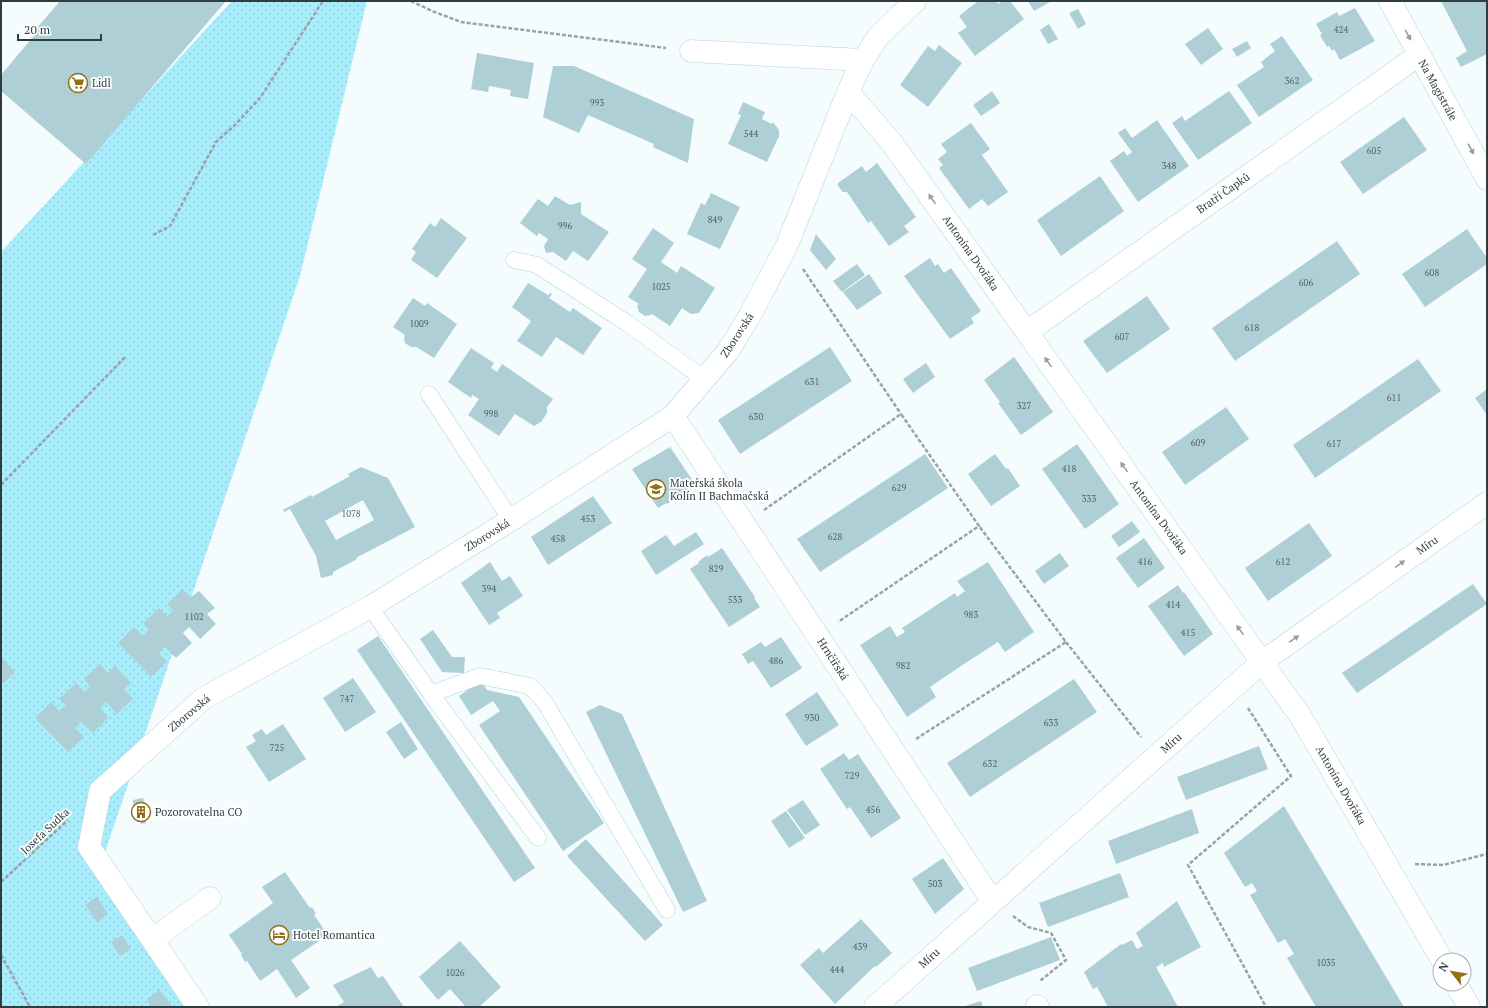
<svg xmlns="http://www.w3.org/2000/svg" width="1488" height="1008" font-family="'PT Serif',serif">
  <style>
    .garden { fill: url(#garden-dots) }
    .building { fill: #aecfd6; fill-rule: evenodd }
    .lines { fill: none; stroke-linecap: round; stroke-linejoin: round }
    .service-casing { stroke: #b3d4db; stroke-width: 17 }
    .minor-casing { stroke: #b3d4db; stroke-width: 23 }
    .path { stroke: #99a3a5; stroke-width: 2.5; stroke-dasharray: 4 2; stroke-linecap: butt }
    .service { stroke: #fff; stroke-width: 16 }
    .minor { stroke: #fff; stroke-width: 22 }
    .oneway { fill: #989ea0 }
    .labels { text-anchor: middle; stroke-width: 3.5; stroke-linejoin: round; paint-order: stroke }
    .number-label { font-size: 9px; fill: #506266 }
    .poi-label { font-size: 11px; fill: #303d40; stroke: #fff; text-anchor: start }
    .street-label { font-size: 11px; fill: #303d40; stroke: #fff }
  </style>
  <defs>
    <pattern id="garden-dots" width="8" height="8" patternUnits="userSpaceOnUse"><rect width="8" height="8" fill="#a8edfc"/><path d="M2 2h.1M6 6h.1" fill="none" stroke="#91ccd9" stroke-width="1.8" stroke-linecap="round"/></pattern>
  </defs>
  <rect width="100%" height="100%" fill="#f5fcfd"/>
  <path class="garden" d="M232,1H367L300,276L97,876L186,1007H1V252Z"/>
  <path class="building" d="M60,1H226L86,164L1,91V75L38,31L36,29Z
    M978,1H996L998,4L1002,1H1010L1024,19L975,56L958,33L967,27L959,16Z
    M1028,1H1052L1034,11Z
    M1441,1H1487V54L1461,67L1456,58L1467,51Z
    M1355,8L1375,41L1340,60L1334,49L1332,51L1329,46L1327,47L1320,35L1322,34L1316,24L1337,12L1339,16Z
    M1078,9L1086,24L1078,29L1069,13Z
    M1049,24L1058,39L1048,44L1040,30Z
    M1208,28L1223,49L1201,65L1185,44Z
    M1282,36L1313,80L1259,117L1237,85L1264,67L1261,62L1275,51L1270,44Z
    M1247,41L1251,48L1237,57L1232,49Z
    M939,45L962,63L928,107L900,85L928,46L935,51Z
    M477,53L534,63L528,99L510,96L511,90L489,86L488,92L471,89Z
    M553,66H574L694,119L688,163L653,147L654,144L588,115L579,133L543,117Z
    M992,91L1000,103L981,116L973,105Z
    M1229,91L1252,123L1198,160L1172,123L1182,116L1185,121Z
    M743,102L765,112L762,119L772,124L773,122L779,130V138H778L767,162L728,144L741,115L738,114Z
    M1404,117L1427,150L1363,194L1340,162Z
    M1157,120L1189,166L1138,202L1110,161L1124,151L1127,156L1132,152L1118,133L1125,128L1132,138Z
    M971,123L990,149L982,155L1008,192L988,206L982,199L969,209L939,168L943,165L938,159L947,152L941,144Z
    M877,163L916,217L904,226L909,232L889,246L871,221L868,223L847,192H843L838,186V183L862,166L866,172Z
    M1100,176L1124,211L1061,256L1037,220Z
    M711,193L740,207L720,249L687,234L701,203L705,205Z
    M555,196L570,205L581,202V214L609,232L588,261L573,251L566,261L553,252L546,253L544,246L548,239L539,233L537,236L520,223L538,199L548,206Z
    M441,218L467,238L437,278L411,260L416,252L412,249L430,223L435,227Z
    M653,228L674,243L661,262L677,273L681,266L715,288L699,313L691,314L682,308L670,326L652,314L651,315L645,316L639,312L637,306L639,304L628,297L647,269L632,259Z
    M1467,229L1487,258V264L1425,307L1402,274Z
    M816,234L836,259L826,270L810,250Z
    M1337,241L1360,274L1235,361L1212,328Z
    M930,258L935,266L938,264L944,273L951,268L981,311L971,318L974,323L950,339L904,276Z
    M857,264L865,275L842,292L833,281Z
    M869,274L882,293L857,310L843,292Z
    M528,283L548,295V296L550,293L552,294L549,298L570,312L573,308L602,328L583,355L556,337L542,357L517,341L531,321L512,307Z
    M1147,296L1170,329L1107,373L1083,341Z
    M413,298L425,306L427,303L457,324L434,358L416,347H411L405,343L404,338L405,335L393,327Z
    M830,347L852,381L740,454L718,420Z
    M471,348L494,363L491,368L497,372L502,364L553,399L547,407V413L541,422L534,426L515,414L499,436L468,415L479,399L472,395L471,398L448,382Z
    M1014,357L1053,412L1021,435L998,403L1000,402L984,380Z
    M1418,359L1441,391L1315,478L1293,445Z
    M926,363L935,377L913,393L903,379Z
    M1487,389V415L1475,398Z
    M1226,407L1249,439L1185,485L1162,452Z
    M1077,444L1119,504L1085,529L1042,469Z
    M670,447L695,484L667,504L666,503L658,508L632,469Z
    M925,454L948,488L820,572L797,539Z
    M995,454L1006,469L1008,468L1020,486L991,506L968,474Z
    M361,467L388,478L415,527L356,558L357,559L333,572V575L321,578L316,556L290,509L284,512L283,510L311,495L312,497L350,476L348,474ZM363,500L374,520L336,540L325,521Z
    M593,496L612,523L548,565L531,537Z
    M1132,521L1140,532L1119,547L1111,536Z
    M1309,523L1332,556L1268,601L1245,568Z
    M696,532L704,544L656,575L641,551L666,535L674,546Z
    M1144,538L1165,568L1138,588L1116,558Z
    M722,548L755,597L754,598L760,607L729,627L690,569L699,563L698,562L707,555L708,557Z
    M1060,553L1069,566L1044,584L1035,571Z
    M490,562L502,581L510,576L523,596L497,613L500,618L489,625L461,583Z
    M988,562L1034,632L1005,652L998,642L964,664L930,687L936,697L907,717L860,645L890,626L897,637L905,632L902,628L955,593L957,597L965,591L957,581Z
    M1473,584L1487,604L1357,693L1342,673Z
    M1178,585L1183,593L1184,592L1213,634L1184,656L1148,606Z
    M183,589L191,597L199,591L215,608L207,614L216,624L200,639L189,627L183,633L192,643L176,658L165,647L159,653L167,662L151,677L118,643L134,627L143,636L149,629L143,623L159,608L167,617L173,610L167,604Z
    M433,630L452,657H465L464,673L442,672L420,639Z
    M378,636L535,868L514,882L357,650Z
    M781,637L802,668L771,688L753,661L748,664L742,654L761,642L765,647Z
    M3,659L15,673L1,685V660Z
    M100,664L108,673L115,666L131,683L124,689L133,699L117,714L106,702L100,708L108,718L93,733L81,722L75,728L84,737L68,752L35,718L51,702L59,711L66,705L59,699L76,683L84,692L90,686L84,679Z
    M353,678L376,712L345,732L323,698Z
    M1074,679L1097,712L970,797L947,763Z
    M481,681L487,690L519,697L604,823L563,851L479,725L500,711L493,701L471,715L459,696Z
    M817,692L839,725L806,746L785,714Z
    M600,705L622,714L707,901L683,912L586,712Z
    M401,722L418,749L404,759L386,732Z
    M283,724L306,759L269,782L246,747L256,741L252,735L262,729L266,735Z
    M1259,746L1268,769L1186,800L1177,777Z
    M844,753L849,760L858,754L901,818L871,838L850,807L847,809L820,769Z
    M143,798L145,805L146,823L141,824L140,820H138L139,816L134,808L133,801V800Z
    M803,800L820,825L805,835L787,810Z
    M1284,806L1404,1007H1316L1287,958L1294,954L1285,939L1278,943L1250,895L1257,891L1252,883L1245,887L1224,853Z
    M1192,809L1199,833L1116,864L1108,841Z
    M786,811L805,838L789,848L771,821Z
    M586,839L663,925L645,941L567,856Z
    M943,858L964,889L935,914L912,879Z
    M285,872L310,908L312,907L316,914L314,915L328,935L291,960L310,988L296,998L277,969L260,981L247,961L245,962L241,955L242,954L229,935L273,903L262,887Z
    M1120,873L1129,897L1048,927L1039,903Z
    M97,897L108,914L97,922L85,905Z
    M1177,901L1201,947L1164,967L1163,963L1156,967L1178,1007H1108L1097,987L1093,989L1084,972L1121,944L1122,945L1132,940L1137,949L1143,946L1136,933Z
    M861,919L892,953L876,967L875,966L835,1004L800,965L819,948L823,953Z
    M122,935L131,949L120,956L111,942Z
    M1051,937L1060,960L977,991L968,968Z
    M460,941L501,987L479,1007H466L450,989L438,1000L419,977Z
    M371,967L378,978L383,976L404,1007H336L344,1002L333,985Z
    M160,990L172,1007H152L147,999Z
    M981,1001L983,1007H963L968,1005Z"/>
  <g class="lines">
    <g class="service-casing">
      <path id="service" d="M514,260L537,265L627,323L704,379
        M429,394L511,520
        M370,607L431,694
        M538,838L431,694L480,676L530,686L544,701L667,910"/>
    </g>
    <g class="minor-casing">
      <path id="minor" d="M1390,1L1487,179
        M691,51L863,60
        M848,92L892,143L1301,717L1442,960
        M1027,332L1419,55
        M673,416L993,902
        M153,939L210,898
        M1456,984L1469,1007
        M1037,1006L1038,1007
        M198,1007L89,847L100,791L204,698L370,607L511,520L673,416L728,351L749,317L787,245L848,92L863,60L878,37L915,1
        M875,1007L1262,662L1487,503"/>
    </g>
    <path class="path" d="M411,1L432,11L461,22L666,48
      M153,235L170,226L216,142L234,126L260,98L323,1
      M803,269L901,414
      M1,485L126,356
      M764,510L901,414L979,526L838,622
      M1066,642L1141,737
      M1248,708L1291,776L1188,865L1266,1007
      M916,739L1066,642L979,526
      M1415,864L1443,865L1487,854
      M1,882L68,820
      M1013,916L1028,927L1051,933L1066,960L1040,981
      M1,955L30,1007"/>
    <use href="#service" class="service"/>
    <use href="#minor" class="minor"/>
  </g>
  <defs><path id="oneway-solid" d="M-6-.8H1V-3.2L6.5 0L1 3.2V.8H-6Z"/></defs>
  <g class="oneway">
    <use href="#oneway-solid" transform="translate(1408 35) rotate(62)"/>
    <use href="#oneway-solid" transform="translate(1471 149) rotate(61)"/>
    <use href="#oneway-solid" transform="translate(932 199) rotate(-125)"/>
    <use href="#oneway-solid" transform="translate(1048 362) rotate(-126)"/>
    <use href="#oneway-solid" transform="translate(1124 467) rotate(-126)"/>
    <use href="#oneway-solid" transform="translate(1400 564) rotate(-35)"/>
    <use href="#oneway-solid" transform="translate(1240 630) rotate(-126)"/>
    <use href="#oneway-solid" transform="translate(1294 639) rotate(-35)"/>
  </g>
  <defs>
    <g id="supermarket-ring" transform="scale(1)"><circle r="9.5" fill="#fff" stroke="#917116" stroke-width="1.5"/><path d="M-6-5.5h2.5l.6 2H6L4.5 2H-2.5L-4.4-4H-6ZM-1.5 3.2a1.3 1.3 0 1 0 .1 0ZM3 3.2a1.3 1.3 0 1 0 .1 0Z" fill="#917116"/></g>
    <g id="school-ring" transform="scale(1)"><circle r="9.5" fill="#fff" stroke="#917116" stroke-width="1.5"/><path d="M0-5L7-2L0 1L-7-2ZM-4 1L0 2.5L4 1V4Q0 6-4 4Z" fill="#917116"/></g>
    <g id="building-ring" transform="scale(1)"><circle r="9.5" fill="#fff" stroke="#917116" stroke-width="1.5"/><path d="M-4-6H4V6H1V3H-1V6H-4ZM-2.5-4.3h1.7v1.8h-1.7ZM.8-4.3h1.7v1.8H.8ZM-2.5-1h1.7V.8h-1.7ZM.8-1h1.7V.8H.8Z" fill="#917116"/></g>
    <g id="hotel-ring" transform="scale(1)"><circle r="9.5" fill="#fff" stroke="#917116" stroke-width="1.5"/><path d="M-6-4.5h1.5V1H6V5H4.5V3h-9V5H-6ZM-4 0a1.8 1.8 0 1 1 3.6 0ZM.5 0V-2.5h3Q6-2.5 6 0Z" fill="#917116"/></g>
  </defs>
  <g fill-rule="evenodd">
    <use href="#supermarket-ring" x="78" y="83"/>
    <use href="#school-ring" x="656" y="489"/>
    <use href="#building-ring" x="141" y="812"/>
    <use href="#hotel-ring" x="279" y="935"/>
  </g>
  <g class="labels">
    <g class="number-label">
      <text x="1341" y="33">424</text>
      <text x="1292" y="84">362</text>
      <text x="597" y="106">993</text>
      <text x="751" y="137">544</text>
      <text x="1374" y="154">605</text>
      <text x="1169" y="169">348</text>
      <text x="715" y="223">849</text>
      <text x="565" y="229">996</text>
      <text x="1432" y="276">608</text>
      <text x="1306" y="286">606</text>
      <text x="661" y="290">1025</text>
      <text x="419" y="327">1009</text>
      <text x="1252" y="331">618</text>
      <text x="1122" y="340">607</text>
      <text x="812" y="385">631</text>
      <text x="1394" y="401">611</text>
      <text x="1024" y="409">327</text>
      <text x="491" y="417">998</text>
      <text x="756" y="420">630</text>
      <text x="1198" y="446">609</text>
      <text x="1334" y="447">617</text>
      <text x="1069" y="472">418</text>
      <text x="899" y="491">629</text>
      <text x="1089" y="502">333</text>
      <text x="351" y="517">1078</text>
      <text x="588" y="522">453</text>
      <text x="835" y="540">628</text>
      <text x="558" y="542">458</text>
      <text x="1145" y="565">416</text>
      <text x="1283" y="565">612</text>
      <text x="716" y="572">829</text>
      <text x="489" y="592">394</text>
      <text x="735" y="603">533</text>
      <text x="1173" y="608">414</text>
      <text x="971" y="618">983</text>
      <text x="194" y="620">1102</text>
      <text x="1188" y="636">415</text>
      <text x="776" y="664">486</text>
      <text x="903" y="669">982</text>
      <text x="347" y="702">747</text>
      <text x="812" y="721">930</text>
      <text x="1051" y="726">633</text>
      <text x="277" y="751">725</text>
      <text x="990" y="767">632</text>
      <text x="852" y="779">729</text>
      <text x="873" y="813">456</text>
      <text x="935" y="887">503</text>
      <text x="860" y="950">439</text>
      <text x="1326" y="966">1035</text>
      <text x="837" y="973">444</text>
      <text x="455" y="976">1026</text>
    </g>
    <g class="poi-label">
      <text x="92" y="87">Lidl</text>
      <text x="670" y="487">Mateřská škola<tspan x="670" dy="13">Kolín II Bachmačská</tspan></text>
      <text x="155" y="816">Pozorovatelna CO</text>
      <text x="293" y="939">Hotel Romantica</text>
    </g>
    <g class="street-label">
      <text transform="translate(1438 90) rotate(61)" y="4">Na Magistrále</text>
      <text transform="translate(1223 193) rotate(-35)" y="4">Bratří Čapků</text>
      <text transform="translate(971 253) rotate(55)" y="4">Antonína Dvořáka</text>
      <text transform="translate(737 335) rotate(-57)" y="4">Zborovská</text>
      <text transform="translate(1159 517) rotate(54)" y="4">Antonína Dvořáka</text>
      <text transform="translate(487 535) rotate(-32)" y="4">Zborovská</text>
      <text transform="translate(1427 545) rotate(-35)" y="4">Míru</text>
      <text transform="translate(833 659) rotate(57)" y="4">Hrnčířská</text>
      <text transform="translate(189 713) rotate(-40)" y="4">Zborovská</text>
      <text transform="translate(1171 743) rotate(-42)" y="4">Míru</text>
      <text transform="translate(1341 785) rotate(60)" y="4">Antonína Dvořáka</text>
      <text transform="translate(45 831) rotate(-43)" y="4">Josefa Sudka</text>
      <text transform="translate(929 958) rotate(-42)" y="4">Míru</text>
    </g>
  </g>
  <rect width="1488" height="1008" fill="none" stroke="#303d40" stroke-width="4"/>
  <g transform="translate(1452 972) rotate(301)"><circle r="19" fill="#ffffff" stroke="#acb1b3"/>
  <path d="M0-3L7 15L0 10L-7 15Z" fill="#917116"/>
  <text y="-6" font-size="11" font-weight="bold" text-anchor="middle" fill="#303d40">N</text>
  </g>
  <path d="M18 34v6h83v-6" fill="none" stroke="#303d40" stroke-width="2"/>
  <text x="24" y="34" font-size="12" fill="#303d40" stroke="#ffffff" stroke-width="3" paint-order="stroke">20 m</text>
</svg>
